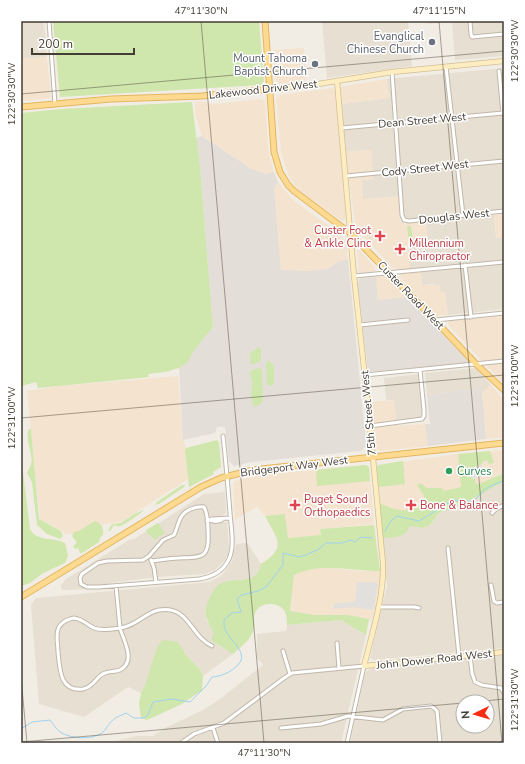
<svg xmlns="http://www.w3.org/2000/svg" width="525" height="764" font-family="'Nunito Sans',sans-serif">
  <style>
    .residential { fill: #e6dfd2; fill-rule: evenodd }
    .commercial { fill: #f4e3ce }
    .industrial { fill: #e4ded9 }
    .green { fill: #cfe6ac }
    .parking { fill: #e2e0dc }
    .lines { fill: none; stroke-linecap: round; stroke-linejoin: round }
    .stream { stroke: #9fd2ef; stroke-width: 1 }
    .street-casing { stroke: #c0b7aa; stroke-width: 5 }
    .secondary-casing { stroke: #d2bf94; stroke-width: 6 }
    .primary-casing { stroke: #e3b661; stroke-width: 7 }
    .street { stroke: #fff; stroke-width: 3 }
    .secondary { stroke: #feedc1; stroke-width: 4.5 }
    .primary { stroke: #feda91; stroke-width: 5 }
    .ticks { fill: none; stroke: #443d34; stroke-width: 1; stroke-opacity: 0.45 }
    .worship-dot { fill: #6b7280; stroke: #fff; stroke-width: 1.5 }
    .health-dot { fill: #e0444e; stroke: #fff; stroke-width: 1.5 }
    .leisure-dot { fill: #2e9e5b; stroke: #fff; stroke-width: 1.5 }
    .labels { text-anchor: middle; stroke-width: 3; stroke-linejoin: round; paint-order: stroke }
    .worship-label { font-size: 11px; fill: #5b616d; stroke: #fff; text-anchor: end }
    .street-label { font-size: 11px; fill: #443d34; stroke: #fff }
    .health-label { font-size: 11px; fill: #be3a42; stroke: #fff; text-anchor: start }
    .leisure-label { font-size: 11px; fill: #27864d; stroke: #fff; text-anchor: start }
    .neatline { fill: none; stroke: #443d34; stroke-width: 1.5 }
    .ticks-label { font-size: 10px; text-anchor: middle; fill: #443d34 }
  </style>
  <rect width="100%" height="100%" fill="#f2ede4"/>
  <path class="residential" d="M21,21H44L47,57L21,59Z
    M322,21H408L412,66L327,78Z
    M428,21H504V56L455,60L452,22L428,24Z
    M504,68V209L409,219L404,217L403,196L363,199L362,180L373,179L371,150L345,152L342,104L389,98L387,79Z
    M494,215L496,238L504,237V260L410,269L409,246L428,245L426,221Z
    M504,264V309L448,315L445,292H440L433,284L422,285L421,272Z
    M476,368L491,385L482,393H479L478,388L427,395L425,373Z
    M419,374L423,413L419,419L396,421L394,400H386L384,378Z
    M504,482V648L373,660L370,658L387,586L382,538L410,525L423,528L430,525L439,513L476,497L493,487Z
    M225,492L226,513L222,516L215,517V522H227L229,547L228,554L225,560L215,570L205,574L157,577L110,583L109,586L100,587V589L63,590L61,588V585L66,579L129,540L134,539L204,494Z
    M245,543L248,544L261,564L260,571L256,576L249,579L226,582L206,619L214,634L217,645L225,648L233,654L203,676L200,669L187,656L178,642L146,683L141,693L128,687L84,717L39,704L31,605L36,598L209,582L221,576L228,567L232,561L236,544Z
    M341,620L366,635L341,743H112L115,741L137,736H153L165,728L203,710L220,699L263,665L257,658V634L286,631L287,625Z
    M504,655V743H350L365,674L367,671L373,668ZM463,702H487V726H463Z"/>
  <path class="commercial" d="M304,48L306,81L279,84L275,78L273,50Z
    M47,57L51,98L21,101V59Z
    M387,79L389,98L342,104L340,87Z
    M332,88L335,90L346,217L345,219L342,221L307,196L296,187L289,176L281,153L276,98L280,95Z
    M260,99L263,100L265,102L268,150L274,172L266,174L250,168L202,136L196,118L195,102H203L215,104Z
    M371,150L373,179L362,180L363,199L398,197L400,221L406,225L407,223L426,221L428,245L409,246L410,269H397L392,267L356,229L345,152Z
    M278,182L293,200L329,226L346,242L348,259L340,261L328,269L308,271L281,270L274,188Z
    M504,214V237L496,238L494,215Z
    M357,250H359L375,267V271L359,273Z
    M421,272L422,285H440V292H445L448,315L437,316L399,276L401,274Z
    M386,276L406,297L378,300L376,277Z
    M504,316V384L450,327L448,323L450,321Z
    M178,376L183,440L186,448L185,451L188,479L121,522L90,526L80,533L64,534L63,531L40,519L27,391L59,386Z
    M491,385L504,401V437L486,439L482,393Z
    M394,400L397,426L425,424L428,446L380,451L375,447L370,402Z
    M504,450V473L497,475L487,483L382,520L377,468L378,465L458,454Z
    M367,465L369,468L374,524L320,529L321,535L288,538L285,514L265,516L257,507L234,520L235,515L233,485L235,481L257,475Z
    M329,568L362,571H380V584L372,620L348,615H315L290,611L294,575L301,571L312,569Z"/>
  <path class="industrial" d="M202,136L250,168L265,174L274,172L278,182L274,188L281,270L308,271L328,269L340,261L348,259L366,443V446L361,451L251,462L234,466L229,461L225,427H217L215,433L183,440L179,368L188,362L193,352L213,327L200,167L196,138Z
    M376,277L378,300L406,297L471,363L368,372L357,282L361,278Z
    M478,388L479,393H482L486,439L428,446L425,424H430L427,395Z"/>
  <path class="green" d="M53,21H259L264,81L261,85L60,97Z
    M192,102L200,167L213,327L193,352L188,362L179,368L165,372L148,374L149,377L38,388L36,382L21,386V113L61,109Z
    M407,226H411L413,243H422V245L409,246Z
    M259,347L261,350V361L251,365L250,353Z
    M268,360L274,365V384L270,386L267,384L266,364Z
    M258,368L262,369L263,400L262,403L255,407L253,405L251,396L252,383L250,373L252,370Z
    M29,429H31L39,519L61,531L63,536L60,539L47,534L37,525L32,482L27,473C28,470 30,467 31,464C34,455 24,439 29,429Z
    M217,440L219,443L221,467L213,472L214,474L189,487L185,451L186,448Z
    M490,451L494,463L489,464L487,460L482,462V464L470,469L472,479H475L476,484H479L504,473V482L493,487L477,497L439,513L430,525L423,528L410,526C404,539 395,537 382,538L378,503C400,511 405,515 425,502L424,496L417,485L420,483L427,488H442L444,491L461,487L458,454Z
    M21,456L30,529C36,542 54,537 65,543L68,556L65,563L43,573L30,583L21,586Z
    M403,461L405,484L379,487L377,468L378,465Z
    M365,465L369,467L370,481L317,486L316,470Z
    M182,485H185L184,487L159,504L155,505L157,502Z
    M144,510C142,513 124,525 120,526C117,527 117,526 114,525L110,531H108L112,524L121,523L134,514Z
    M285,514L288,538L321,535L320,529L374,525L380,571C353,571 319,562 294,575L290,611L315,615H348L369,619L366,635L341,620L287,625C287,619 287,615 284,610C277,601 259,602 255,613C253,618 255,623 254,628C252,639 241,647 233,654L212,641V637L214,634C207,620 202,614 209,599C212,593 215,587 220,584C235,576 257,587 261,564C288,547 277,539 265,516Z
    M95,521C102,524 104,528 103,535L101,536L99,542L82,553H80L78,548L75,549L73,546L77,543L72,536L74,532L79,531Z
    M158,523L165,534L159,536L156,540L148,534L146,530Z
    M163,640L178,642L187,656L200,669L203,676L202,690L182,704L147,720L141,718L139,704L141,693L146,683L157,647Z"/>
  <path class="parking" d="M482,464L483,470H486L487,473L483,476L472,479L470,469Z
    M368,582L378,583L373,610L353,607L333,609L334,603L355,602L357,583Z"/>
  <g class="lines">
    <path class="stream" d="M385,531L391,521L397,516L419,521L453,500C459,502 466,500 473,502L485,489L504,480
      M21,729L32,722L50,720C53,724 56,729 60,732C71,739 92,740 102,733C106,730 107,726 110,723C115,717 120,716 126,713L134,718H144L148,715L153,702L172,699L190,702L206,686L212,677C222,676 229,673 237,666C251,653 229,641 225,629C224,627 224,623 224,620L232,613L241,612L237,599L242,595L258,591L266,587L283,565V553L299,557L306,555L319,549L326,543H342L350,540L355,542L361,537L372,538"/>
    <g class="street-casing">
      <path id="street" d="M49,21L55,104
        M470,21L471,34L472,37L504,34
        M446,67L463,215
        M499,71L503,113L504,114
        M392,72L402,215L404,220L409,221L504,211
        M342,128L503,113
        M346,176L504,161
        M465,265L471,317
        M354,276L504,262
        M436,320L504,313
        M360,325L408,320
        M365,375L504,361
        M370,426L422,419L424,416V410L420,370
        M492,513L496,509L504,505
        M210,520C214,522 220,522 223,519
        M207,521L212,519L230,518
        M448,548L459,656
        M151,560L154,568L156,582
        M151,561C161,560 170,558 179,558C202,557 210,559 208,531C208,524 208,514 204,507C199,506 196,507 191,509C178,514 179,525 174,535L163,540L149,556L143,560L107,561L98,563L82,574L80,578L81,584L87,587H99L199,579C212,577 223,572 229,559C235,545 231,528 230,513C228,487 226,462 223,436
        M491,585L494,601L497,603L504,602
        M116,586L120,628C137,626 144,613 159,610C189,605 190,636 212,646
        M378,607H414L419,608
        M74,618C83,619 87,625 94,628C102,631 112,629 120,628C123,640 137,661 120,670C115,672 110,671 105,673C96,676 94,687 83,689C59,692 60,668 58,652C58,644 55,634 59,627C62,622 68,619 74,618Z
        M337,643L339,668
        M283,651L290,674
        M470,655L472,673L475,682L482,685L501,688L504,693
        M213,728L218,743
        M281,728L321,724L348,716L383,720L403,709L431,706L434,708L437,711L440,743
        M181,743L194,734L224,723L284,678L292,673L364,666L347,743
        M503,743L504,741"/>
    </g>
    <g class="secondary-casing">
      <path id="secondary" d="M337,81L354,276L368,405L383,564C384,598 372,633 364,666L504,652
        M270,89L312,85L392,72L504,61"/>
    </g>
    <g class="primary-casing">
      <path id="primary" d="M265,21L274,152L280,172L288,185L294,191L350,233L425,310L477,365L504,390
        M21,107L111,99L202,96L270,89
        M21,597L201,487L221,478L252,470L504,443"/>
    </g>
    <use href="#street" class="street"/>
    <use href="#secondary" class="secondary"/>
    <use href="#primary" class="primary"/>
  </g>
  <path class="ticks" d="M201,21L264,743M439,21L502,743M21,94L504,51M21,418L504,375M21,677L27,743M475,702L504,699M21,742L463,703"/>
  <g class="worship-dot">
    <circle cx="432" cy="42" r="4"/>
    <circle cx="315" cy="64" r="4"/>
  </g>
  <g class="health-dot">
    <path d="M378 230h4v4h4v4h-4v4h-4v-4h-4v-4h4z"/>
    <path d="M398 243h4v4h4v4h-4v4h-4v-4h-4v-4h4z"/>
    <path d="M293 499h4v4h4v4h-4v4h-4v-4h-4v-4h4z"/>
    <path d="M409 499h4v4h4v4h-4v4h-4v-4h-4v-4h4z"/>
  </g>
  <circle class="leisure-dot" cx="449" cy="471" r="4"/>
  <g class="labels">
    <g class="worship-label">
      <text x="424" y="40">Evanglical<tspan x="424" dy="13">Chinese Church</tspan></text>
      <text x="307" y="62">Mount Tahoma<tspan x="307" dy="13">Baptist Church</tspan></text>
    </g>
    <g class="street-label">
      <text transform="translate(263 89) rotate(-6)" y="4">Lakewood Drive West</text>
      <text transform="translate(422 120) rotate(-5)" y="4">Dean Street West</text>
      <text transform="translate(425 168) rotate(-6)" y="4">Cody Street West</text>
      <text transform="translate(454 216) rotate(-6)" y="4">Douglas West</text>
      <text transform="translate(411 295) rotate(46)" y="4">Custer Road West</text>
      <text transform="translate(368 413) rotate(-95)" y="4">75th Street West</text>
      <text transform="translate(294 466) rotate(-7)" y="4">Bridgeport Way West</text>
      <text transform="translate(434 659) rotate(-6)" y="4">John Dower Road West</text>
    </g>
    <g class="health-label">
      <text x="371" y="234" text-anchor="end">Custer Foot<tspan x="371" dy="13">&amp; Ankle Clinc</tspan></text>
      <text x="409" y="247">Millennium<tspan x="409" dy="13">Chiropractor</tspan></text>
      <text x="304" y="503">Puget Sound<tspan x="304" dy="13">Orthopaedics</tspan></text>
      <text x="420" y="509">Bone &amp; Balance</text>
    </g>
    <g class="leisure-label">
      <text x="457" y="475">Curves</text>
    </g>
  </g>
  <rect width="525" height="764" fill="none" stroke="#ffffff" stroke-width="44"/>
  <g transform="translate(475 714) rotate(265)"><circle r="19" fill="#ffffff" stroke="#b4b1ae"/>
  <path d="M0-3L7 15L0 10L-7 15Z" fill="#f92c14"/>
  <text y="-6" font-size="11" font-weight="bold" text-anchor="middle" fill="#443d34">N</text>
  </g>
  <path d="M32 48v6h102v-6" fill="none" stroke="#443d34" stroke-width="2"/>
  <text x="38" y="48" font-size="12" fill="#443d34" stroke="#ffffff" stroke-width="3" paint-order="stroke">200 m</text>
  <rect x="22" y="22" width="481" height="720" class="neatline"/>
  <g class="ticks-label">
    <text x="201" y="14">47°11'30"N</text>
    <text x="439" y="14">47°11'15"N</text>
    <text transform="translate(514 51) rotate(-90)" y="4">122°30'30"W</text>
    <text transform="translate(11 94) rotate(-90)" y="4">122°30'30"W</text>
    <text transform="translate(514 376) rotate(-90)" y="4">122°31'00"W</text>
    <text transform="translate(11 418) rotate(-90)" y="4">122°31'00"W</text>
    <text transform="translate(514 700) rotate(-90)" y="4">122°31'30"W</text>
    <text x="264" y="756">47°11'30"N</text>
  </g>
</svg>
